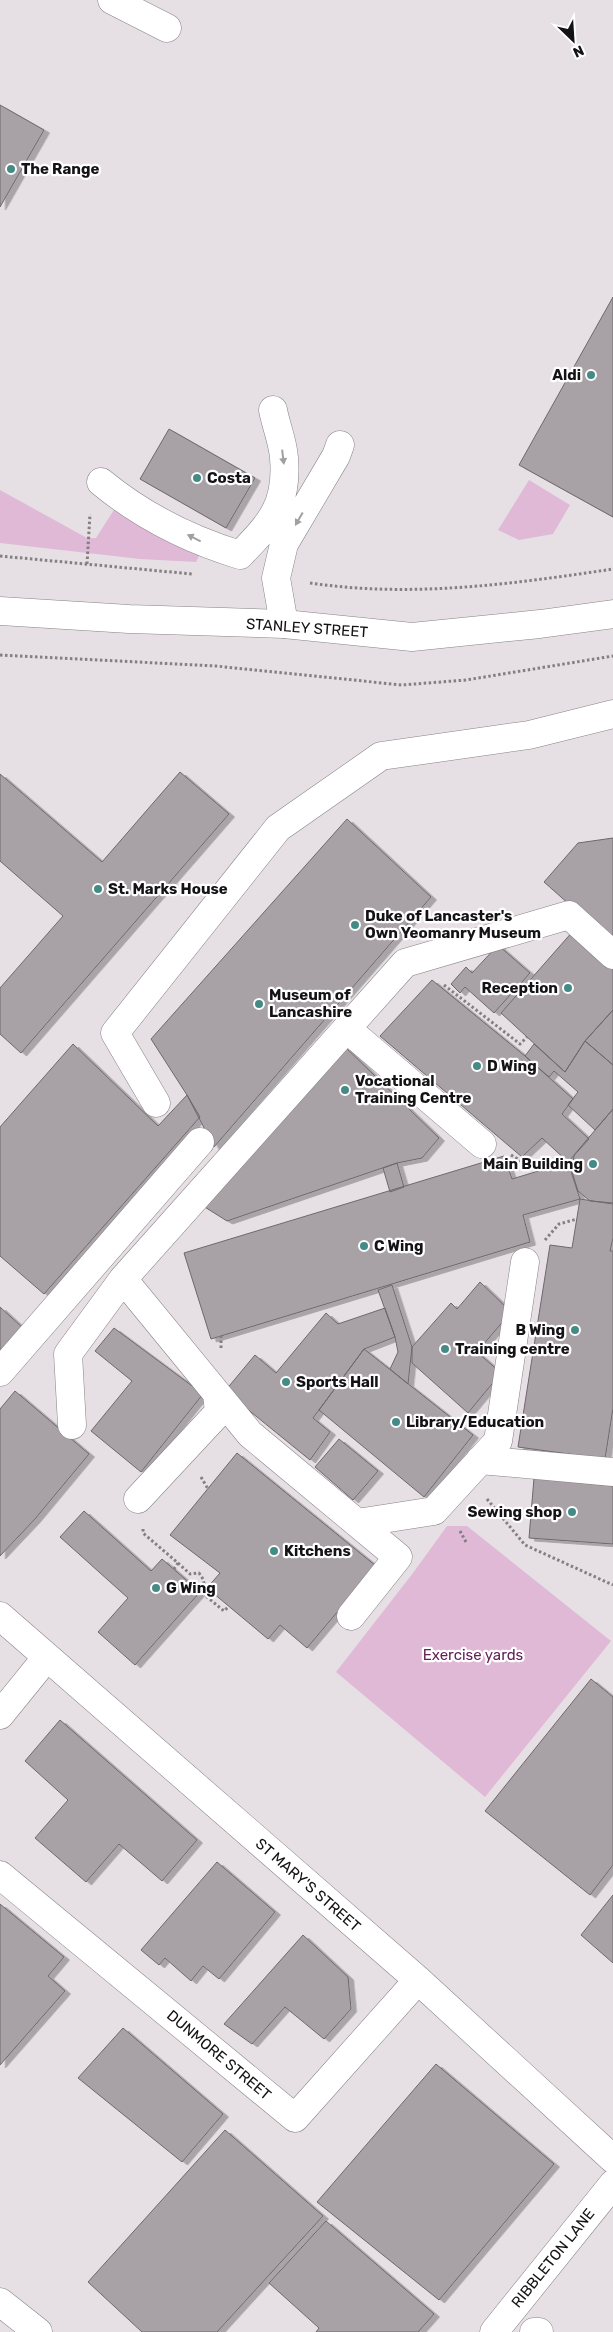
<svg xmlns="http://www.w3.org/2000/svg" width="613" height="2332" font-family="Rubik,sans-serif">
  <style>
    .green { fill: #e0b9d6 }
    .building { fill: #a8a1a6; stroke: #6e686c; filter: url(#shadow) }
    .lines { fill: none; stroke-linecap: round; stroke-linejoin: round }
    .minor-casing { stroke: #888286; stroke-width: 29 }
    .major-casing { stroke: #888286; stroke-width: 29 }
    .highway-casing { stroke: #888286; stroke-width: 29 }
    .path { stroke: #837f83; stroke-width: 3; stroke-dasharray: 2.5 2.5; stroke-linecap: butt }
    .minor { stroke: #fff; stroke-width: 28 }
    .major { stroke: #fff; stroke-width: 28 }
    .highway { stroke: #fff; stroke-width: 28 }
    .oneway { fill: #a1a0a1 }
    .poi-dot { fill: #448b86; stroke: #fff; stroke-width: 2 }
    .labels { text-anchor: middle; stroke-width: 4.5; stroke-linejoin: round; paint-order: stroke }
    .poi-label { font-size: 15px; font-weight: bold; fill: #141214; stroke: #fff; text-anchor: start }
    .street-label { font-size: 15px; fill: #141214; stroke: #fff }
    .park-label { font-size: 15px; fill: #642158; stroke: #fff }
  </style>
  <defs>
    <filter id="shadow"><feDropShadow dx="5.5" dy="3" stdDeviation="0" flood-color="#0004"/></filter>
  </defs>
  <rect width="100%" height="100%" fill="#e6e0e5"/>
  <path class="green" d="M529,480L570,505L553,534L519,540L498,530Z
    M0,490L87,538H96L119,502L202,550L196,562L140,559L0,543Z
    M447,1526H467L611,1641L485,1797L336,1672L413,1573Z"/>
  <path class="building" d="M0,105L44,130L0,207Z
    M613,297V517L519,465Z
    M169,429L255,478L226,528L140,479Z
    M180,772L229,814L21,1053L0,1034V988L63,916L0,861V774L102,862Z
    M347,819L431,897L214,1147L187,1095L151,1039Z
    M613,838V943L544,882L578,843Z
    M574,930L613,966V1010L585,1041L565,1072L501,1013Z
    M498,945L530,973L494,1013L465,987L460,993L451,984L466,967L472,973Z
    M432,980L525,1056L573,1099L562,1114L589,1139L568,1162L542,1138L522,1157L380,1036Z
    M613,1010V1065L585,1041Z
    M585,1041L613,1065V1109L595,1130L568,1105L578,1092L554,1071L549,1077L525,1056L534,1044L565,1072Z
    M341,1043L439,1138L422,1158L397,1163L227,1221L200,1204Z
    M73,1044L158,1126L187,1095L200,1117L44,1294L0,1256V1127Z
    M613,1109V1203L590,1201L578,1191L572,1172L574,1155Z
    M504,1156L512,1179L568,1162L580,1199L523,1215L530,1242L211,1339L184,1253Z
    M397,1163L404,1187L390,1192L383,1168Z
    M580,1199L613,1204V1238L610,1251H613V1408L605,1459L518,1447L550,1245L572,1248Z
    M480,1282L511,1312L477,1352L501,1373L468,1413L412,1363V1347L451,1303L457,1309Z
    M392,1285L412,1347L408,1384L390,1369L398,1352L395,1337L378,1290Z
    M0,1307L24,1329L0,1356Z
    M385,1308L395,1337L364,1349L319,1410L313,1418L330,1432L310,1460L225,1391L255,1355L276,1373L326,1313L338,1324Z
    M114,1328L203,1394L141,1472L91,1431L132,1381L95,1351Z
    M364,1349L473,1435L424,1497L319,1410Z
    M15,1391L89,1454L35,1519L0,1556V1409Z
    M339,1439L378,1471L353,1500L315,1467Z
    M237,1453L376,1566L307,1648L280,1625L268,1639L207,1588L220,1573L170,1535Z
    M534,1478L613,1486V1544L529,1538Z
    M84,1511L151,1571L162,1559L200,1592L135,1665L98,1632L128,1598L60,1537Z
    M591,1679L613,1697V1865L590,1895L485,1811Z
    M60,1720L197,1840L162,1881L119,1844L86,1882L35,1838L68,1800L25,1761Z
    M217,1862L275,1912L219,1979L203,1966L191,1981L165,1958L159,1965L141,1950Z
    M613,1895V1963L581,1935Z
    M0,1904L64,1957L48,1976L65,1991L0,2065Z
    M303,1935L348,1977L351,2009L324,2039L285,2007L252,2044L224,2024Z
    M123,2028L223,2114L182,2162L78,2078Z
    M436,2064L554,2164L439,2300L317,2202Z
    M225,2130L323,2216L217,2332H142L88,2282Z
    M326,2221L434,2314L418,2332H316L319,2328L269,2283Z"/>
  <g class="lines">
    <g class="minor-casing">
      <path id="minor" d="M112,0L167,28
        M101,482C141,515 191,540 240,555C271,523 288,505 284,458C283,442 276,426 273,410
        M284,624L276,578L284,544L336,456L340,445
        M347,1029L482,1144
        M156,1103L115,1033L278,828L381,756L529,735L613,714
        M0,1372L200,1142
        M72,1425L68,1354L123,1279
        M480,1460L613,1472
        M138,1499L219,1412L217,1394
        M357,1523L434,1511L498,1441L525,1262
        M0,1616L418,1980L613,2159
        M351,1616L398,1557L250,1434L123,1279L405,963L569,915L613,955
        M0,1715L47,1657
        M0,1875L295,2118L418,1980
        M0,2302L38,2332
        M534,2332H539"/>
    </g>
    <g class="major-casing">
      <path id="major" d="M494,2332L613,2184"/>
    </g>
    <g class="highway-casing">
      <path id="highway" d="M0,611L129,619L284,624L412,637L540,624L613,614"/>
    </g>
    <path class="path" d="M0,556L192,574
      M87,564L90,514
      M310,583C411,598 513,584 613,569
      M0,655L216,666L402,685L466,680L613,656
      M444,985L520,1044L527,1037
      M511,1155L538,1171
      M545,1240L559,1224L577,1219
      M221,1348V1336
      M201,1477L208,1489
      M487,1499L525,1545L613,1585
      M143,1529V1533L178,1563L174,1569
      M460,1531L466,1542
      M178,1563L190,1574L199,1573L203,1579L207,1597L224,1611L229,1606"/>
    <use href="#minor" class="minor"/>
    <use href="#major" class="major"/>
    <use href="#highway" class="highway"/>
  </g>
  <defs><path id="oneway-solid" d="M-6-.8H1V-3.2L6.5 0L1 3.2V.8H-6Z" transform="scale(1.25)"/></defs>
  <g class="oneway">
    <use href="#oneway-solid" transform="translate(283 457) rotate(83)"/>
    <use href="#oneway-solid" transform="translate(299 519) rotate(120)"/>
    <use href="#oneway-solid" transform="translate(194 538) rotate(-153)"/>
  </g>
  <g class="poi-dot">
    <circle cx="11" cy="169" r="5"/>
    <circle cx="591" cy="375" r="5"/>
    <circle cx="197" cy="478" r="5"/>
    <circle cx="98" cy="889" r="5"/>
    <circle cx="355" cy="925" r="5"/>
    <circle cx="568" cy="988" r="5"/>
    <circle cx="259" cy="1004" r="5"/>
    <circle cx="477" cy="1066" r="5"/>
    <circle cx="345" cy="1090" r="5"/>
    <circle cx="593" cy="1164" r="5"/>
    <circle cx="364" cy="1246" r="5"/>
    <circle cx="575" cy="1330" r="5"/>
    <circle cx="445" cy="1349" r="5"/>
    <circle cx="286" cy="1382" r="5"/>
    <circle cx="396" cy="1422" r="5"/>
    <circle cx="572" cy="1512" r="5"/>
    <circle cx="274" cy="1551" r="5"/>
    <circle cx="156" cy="1588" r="5"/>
  </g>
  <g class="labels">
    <g class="poi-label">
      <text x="21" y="174">The Range</text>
      <text x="581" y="380" text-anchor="end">Aldi</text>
      <text x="207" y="483">Costa</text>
      <text x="108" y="894">St. Marks House</text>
      <text x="365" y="921">Duke of Lancaster's<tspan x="365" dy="17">Own Yeomanry Museum</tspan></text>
      <text x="558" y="993" text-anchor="end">Reception</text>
      <text x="269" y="1000">Museum of<tspan x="269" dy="17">Lancashire</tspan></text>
      <text x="487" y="1071">D Wing</text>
      <text x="355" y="1086">Vocational<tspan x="355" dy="17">Training Centre</tspan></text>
      <text x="583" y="1169" text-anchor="end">Main Building</text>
      <text x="374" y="1251">C Wing</text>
      <text x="565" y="1335" text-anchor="end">B Wing</text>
      <text x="455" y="1354">Training centre</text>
      <text x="296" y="1387">Sports Hall</text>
      <text x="406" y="1427">Library/Education</text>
      <text x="562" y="1517" text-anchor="end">Sewing shop</text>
      <text x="284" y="1556">Kitchens</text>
      <text x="166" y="1593">G Wing</text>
    </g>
    <g class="street-label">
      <text transform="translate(307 628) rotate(4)" y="5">STANLEY STREET</text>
      <text transform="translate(308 1885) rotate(41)" y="5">ST MARY'S STREET</text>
      <text transform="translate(219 2055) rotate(40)" y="5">DUNMORE STREET</text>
      <text transform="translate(553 2258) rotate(-51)" y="5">RIBBLETON LANE</text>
    </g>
    <g class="park-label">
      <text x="473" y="1660">Exercise yards</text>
    </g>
  </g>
  <g transform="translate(573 40) rotate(155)" stroke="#ffffff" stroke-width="4" paint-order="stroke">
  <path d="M0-4L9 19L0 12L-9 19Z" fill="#141214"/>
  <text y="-8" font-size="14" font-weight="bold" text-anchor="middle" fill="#141214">N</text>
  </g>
</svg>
